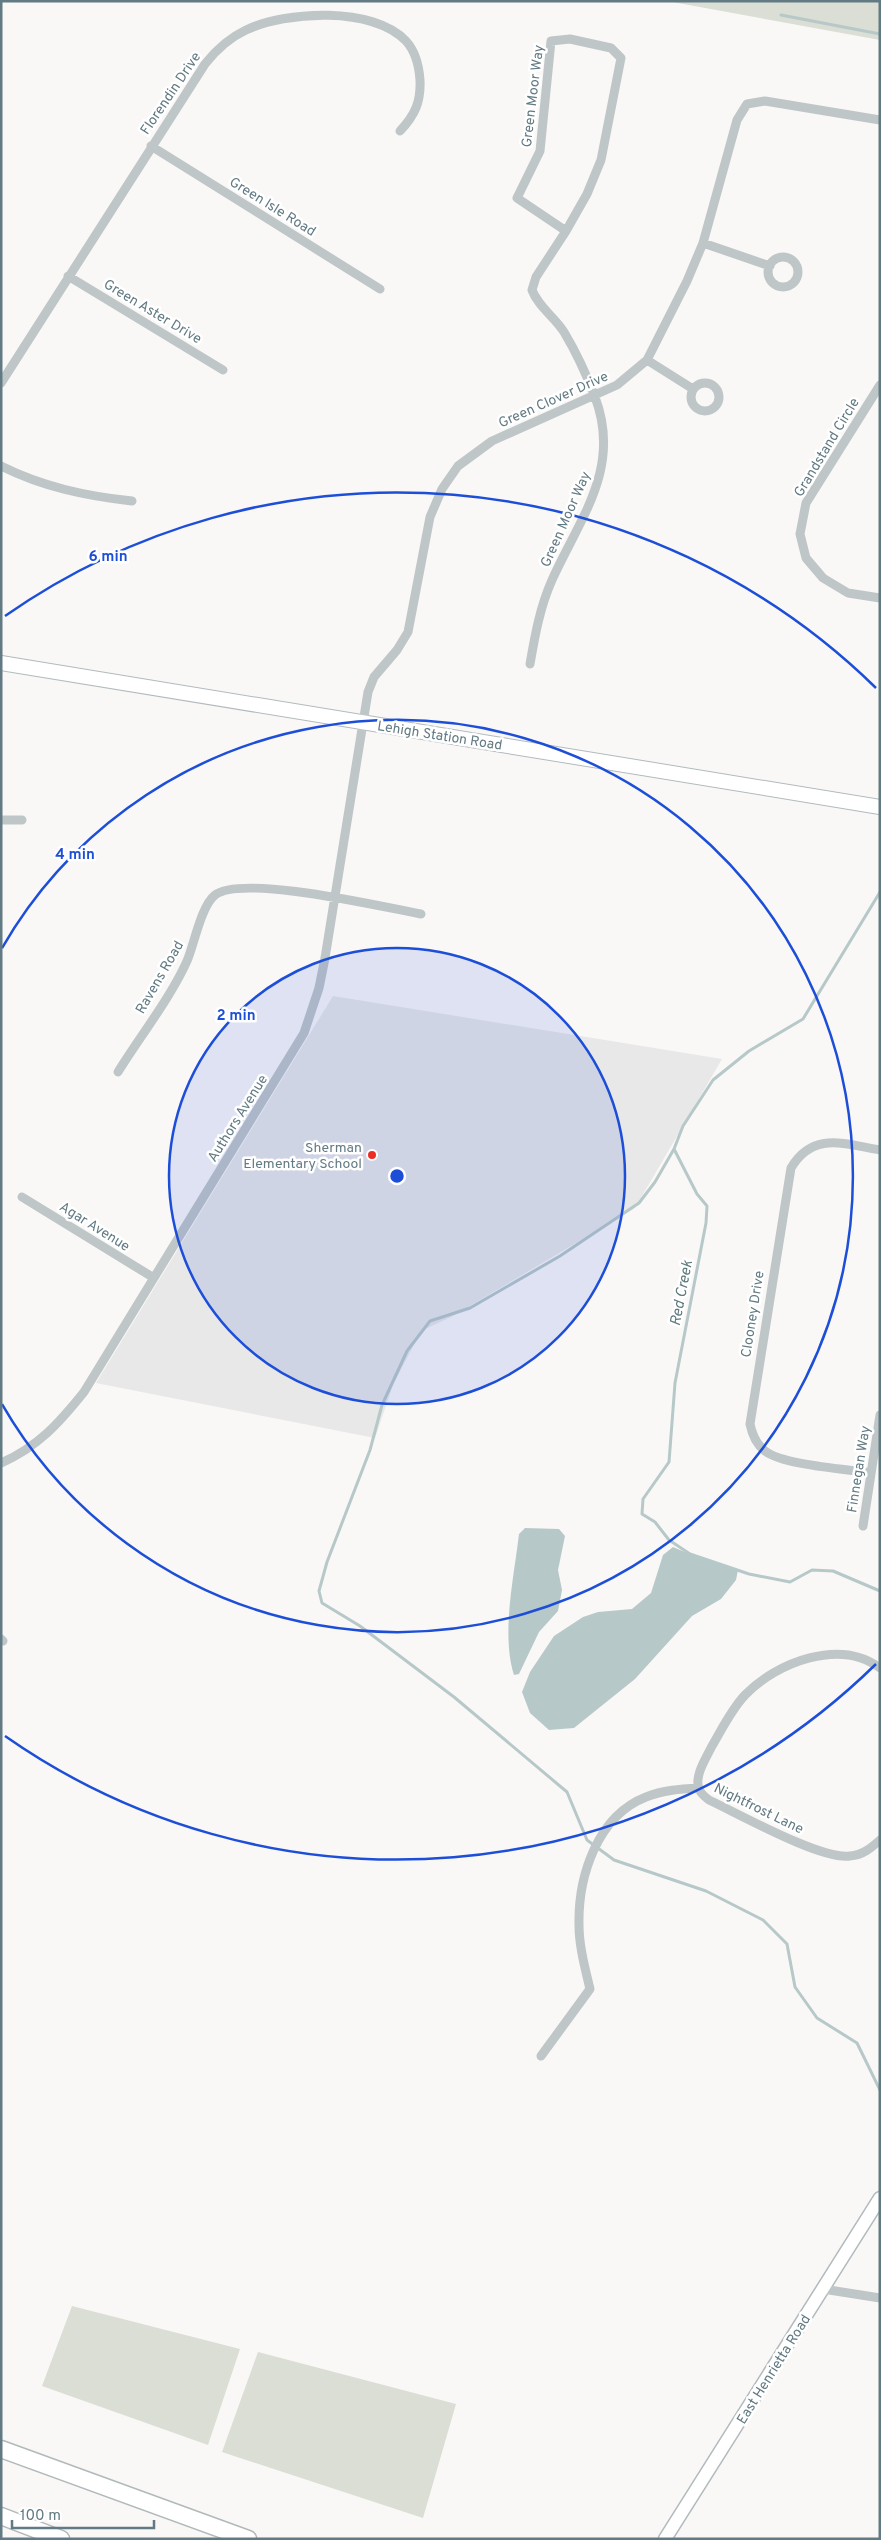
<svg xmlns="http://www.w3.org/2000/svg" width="881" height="2540" font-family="Overpass,sans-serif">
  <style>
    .built { fill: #e7e8e7 }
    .green { fill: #daded5 }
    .water { fill: #b7c8c9 }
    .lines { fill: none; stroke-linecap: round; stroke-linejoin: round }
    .stream { stroke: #b7c8c9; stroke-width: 3 }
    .secondary-casing { stroke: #b1babd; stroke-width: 15 }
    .primary-casing { stroke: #b2babd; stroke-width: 16 }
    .motorway-casing { stroke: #b2b9bb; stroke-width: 19 }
    .minor { stroke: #bfc6c8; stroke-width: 9 }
    .secondary { stroke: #fff; stroke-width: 12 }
    .primary { stroke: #fff; stroke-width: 14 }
    .motorway { stroke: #fff; stroke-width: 16 }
    .ring { fill: none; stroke: #1d4ed8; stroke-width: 2.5 }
    .poi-dot { fill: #eb2d24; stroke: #fff; stroke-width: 2 }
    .labels { text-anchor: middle; stroke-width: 5; stroke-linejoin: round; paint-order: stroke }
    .street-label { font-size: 14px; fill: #627a83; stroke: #fff }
    .poi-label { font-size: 14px; fill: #627a83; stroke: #fff; text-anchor: end }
    .water-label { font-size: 15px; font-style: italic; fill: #5e7a7c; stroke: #fff }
    .centre { fill: #1d4ed8; stroke: #fff; stroke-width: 2.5 }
    .ring-label { font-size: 15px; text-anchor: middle; font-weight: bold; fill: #1d4ed8; stroke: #fff; stroke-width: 5; stroke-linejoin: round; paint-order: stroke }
  </style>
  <rect width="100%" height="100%" fill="#f9f8f6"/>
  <path class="built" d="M333,996L722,1059L635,1208L453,1316L421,1331L393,1385L375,1438L96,1383Z"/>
  <path class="green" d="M667,1H880V40Z
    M72,2306L240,2349L208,2445L42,2386Z
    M258,2352L456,2404L423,2518L222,2452Z"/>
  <path class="water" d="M525,1528L559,1529L565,1536L558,1570L562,1590L558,1611L539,1632L519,1674L514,1675C501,1634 514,1577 519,1534Z
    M673,1547L699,1558L738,1570L736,1580L721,1599L692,1616L635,1679L574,1728L549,1730L530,1713L522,1692L530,1672L554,1636L583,1617L598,1612L632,1609L651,1593L663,1555Z"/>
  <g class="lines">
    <path class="stream" d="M781,15L880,34
      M880,892L803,1019L749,1051L713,1080L683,1126L674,1149L697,1194L707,1206L706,1223L675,1383L669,1462L643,1499L642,1514L655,1522L669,1540L690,1554L749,1574L790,1582L812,1570L833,1571L880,1591
      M674,1149L655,1182L639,1203L560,1256L470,1308L430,1321L407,1351L382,1405L370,1450L327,1562L319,1591L322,1603L360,1626L454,1697L567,1792L587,1840L614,1860L706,1891L763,1920L787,1944L795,1987L817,2018L857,2043L880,2090"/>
    <g class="secondary-casing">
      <path id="secondary" d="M665,2539L880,2198"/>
    </g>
    <g class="primary-casing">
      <path id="primary" d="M1,663L880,807"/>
    </g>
    <g class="motorway-casing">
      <path id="motorway" d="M1,2449L248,2539
        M1,2516L61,2539"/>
    </g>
    <path class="minor" d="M570,39L611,48L621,58L601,160L587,194L566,231L517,198L540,151L551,41Z
      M151,146L380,289
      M703,243L770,266
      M768 272a15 15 0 1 1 30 0a15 15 0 1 1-30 0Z
      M68,276L223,370
      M647,360L693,389
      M691 397a14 14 0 1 1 28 0a14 14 0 1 1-28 0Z
      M1,383L205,64C216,50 229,38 246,30C286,11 373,6 406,41C416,52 419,66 420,80C421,102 415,115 400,131
      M880,385L806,503L800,534L806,558L823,578L848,593L880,598
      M1,466C43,487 86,496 132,501
      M530,664C535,635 540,607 552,580C580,518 622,468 595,397C587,376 576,352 564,332C554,316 539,308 532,290L536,277L566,231
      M1,820H22
      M118,1072C139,1038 171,997 187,961C194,945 201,906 215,895C242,874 383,907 421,914
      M22,1197L154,1278
      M1,1463C38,1447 60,1422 84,1392L304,1033L319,988L325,958L368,692L374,677L397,650L408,632L430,517L442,489L458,466L492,441L617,385L647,360L687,281L703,243L737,120L747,104L765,101L880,120
      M871,1473C845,1469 783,1465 765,1451C756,1444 752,1434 750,1424L791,1168C813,1131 844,1144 880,1150
      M863,1526L880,1415
      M1,1639L3,1641
      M880,1668C840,1638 777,1662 745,1695C731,1710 722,1729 712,1746C706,1758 694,1776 699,1789C701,1794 705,1797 709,1800C739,1814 821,1860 850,1856C863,1855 871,1848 880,1840
      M541,2056L590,1989C585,1968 579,1946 579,1925C578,1877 597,1816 646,1797C663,1790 681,1789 699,1788
      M823,2289L880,2298"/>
    <use href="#secondary" class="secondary"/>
    <use href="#primary" class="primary"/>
    <use href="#motorway" class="motorway"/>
  </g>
  <circle cx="397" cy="1176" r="228" fill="#1d4ed8" fill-opacity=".12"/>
  <g class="ring">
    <circle cx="397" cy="1176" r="228"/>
    <path d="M2 948A456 456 0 1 1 2 1404"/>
    <path d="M876 1664A684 684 0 0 1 5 1736M5 616A684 684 0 0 1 876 688"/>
  </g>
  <circle class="poi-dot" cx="372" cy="1155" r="5"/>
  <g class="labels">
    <g class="street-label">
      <text transform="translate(170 93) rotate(-56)" y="5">Florendin Drive</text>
      <text transform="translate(532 96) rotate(-83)" y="5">Green Moor Way</text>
      <text transform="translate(273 206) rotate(32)" y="5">Green Isle Road</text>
      <text transform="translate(153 311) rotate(31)" y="5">Green Aster Drive</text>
      <text transform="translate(553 399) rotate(-24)" y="5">Green Clover Drive</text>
      <text transform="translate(826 447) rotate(-59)" y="5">Grandstand Circle</text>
      <text transform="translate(565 519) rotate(-66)" y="5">Green Moor Way</text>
      <text transform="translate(440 735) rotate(9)" y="5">Lehigh Station Road</text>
      <text transform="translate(159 977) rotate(-60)" y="5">Ravens Road</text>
      <text transform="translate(237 1118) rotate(-58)" y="5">Authors Avenue</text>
      <text transform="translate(95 1226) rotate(32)" y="5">Agar Avenue</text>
      <text transform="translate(752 1314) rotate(-81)" y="5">Clooney Drive</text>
      <text transform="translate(858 1469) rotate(-81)" y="5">Finnegan Way</text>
      <text transform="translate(759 1808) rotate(26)" y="5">Nightfrost Lane</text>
      <text transform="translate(773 2369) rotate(-58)" y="5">East Henrietta Road</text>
    </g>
    <g class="poi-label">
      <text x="362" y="1152">Sherman<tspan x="362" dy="16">Elementary School</tspan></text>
    </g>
    <g class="water-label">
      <text transform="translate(681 1293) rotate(-79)" y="5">Red Creek</text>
    </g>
  </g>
  <circle cx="397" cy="1176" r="8" class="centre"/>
  <g class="ring-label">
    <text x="108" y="561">6 min</text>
    <text x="75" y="859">4 min</text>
    <text x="236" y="1020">2 min</text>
  </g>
  <rect width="881" height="2540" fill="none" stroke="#627a83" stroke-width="5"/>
  <path d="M12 2520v8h142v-8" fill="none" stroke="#627a83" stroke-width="2.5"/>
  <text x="20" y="2520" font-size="15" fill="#627a83" stroke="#ffffff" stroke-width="4" paint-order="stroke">100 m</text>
</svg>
